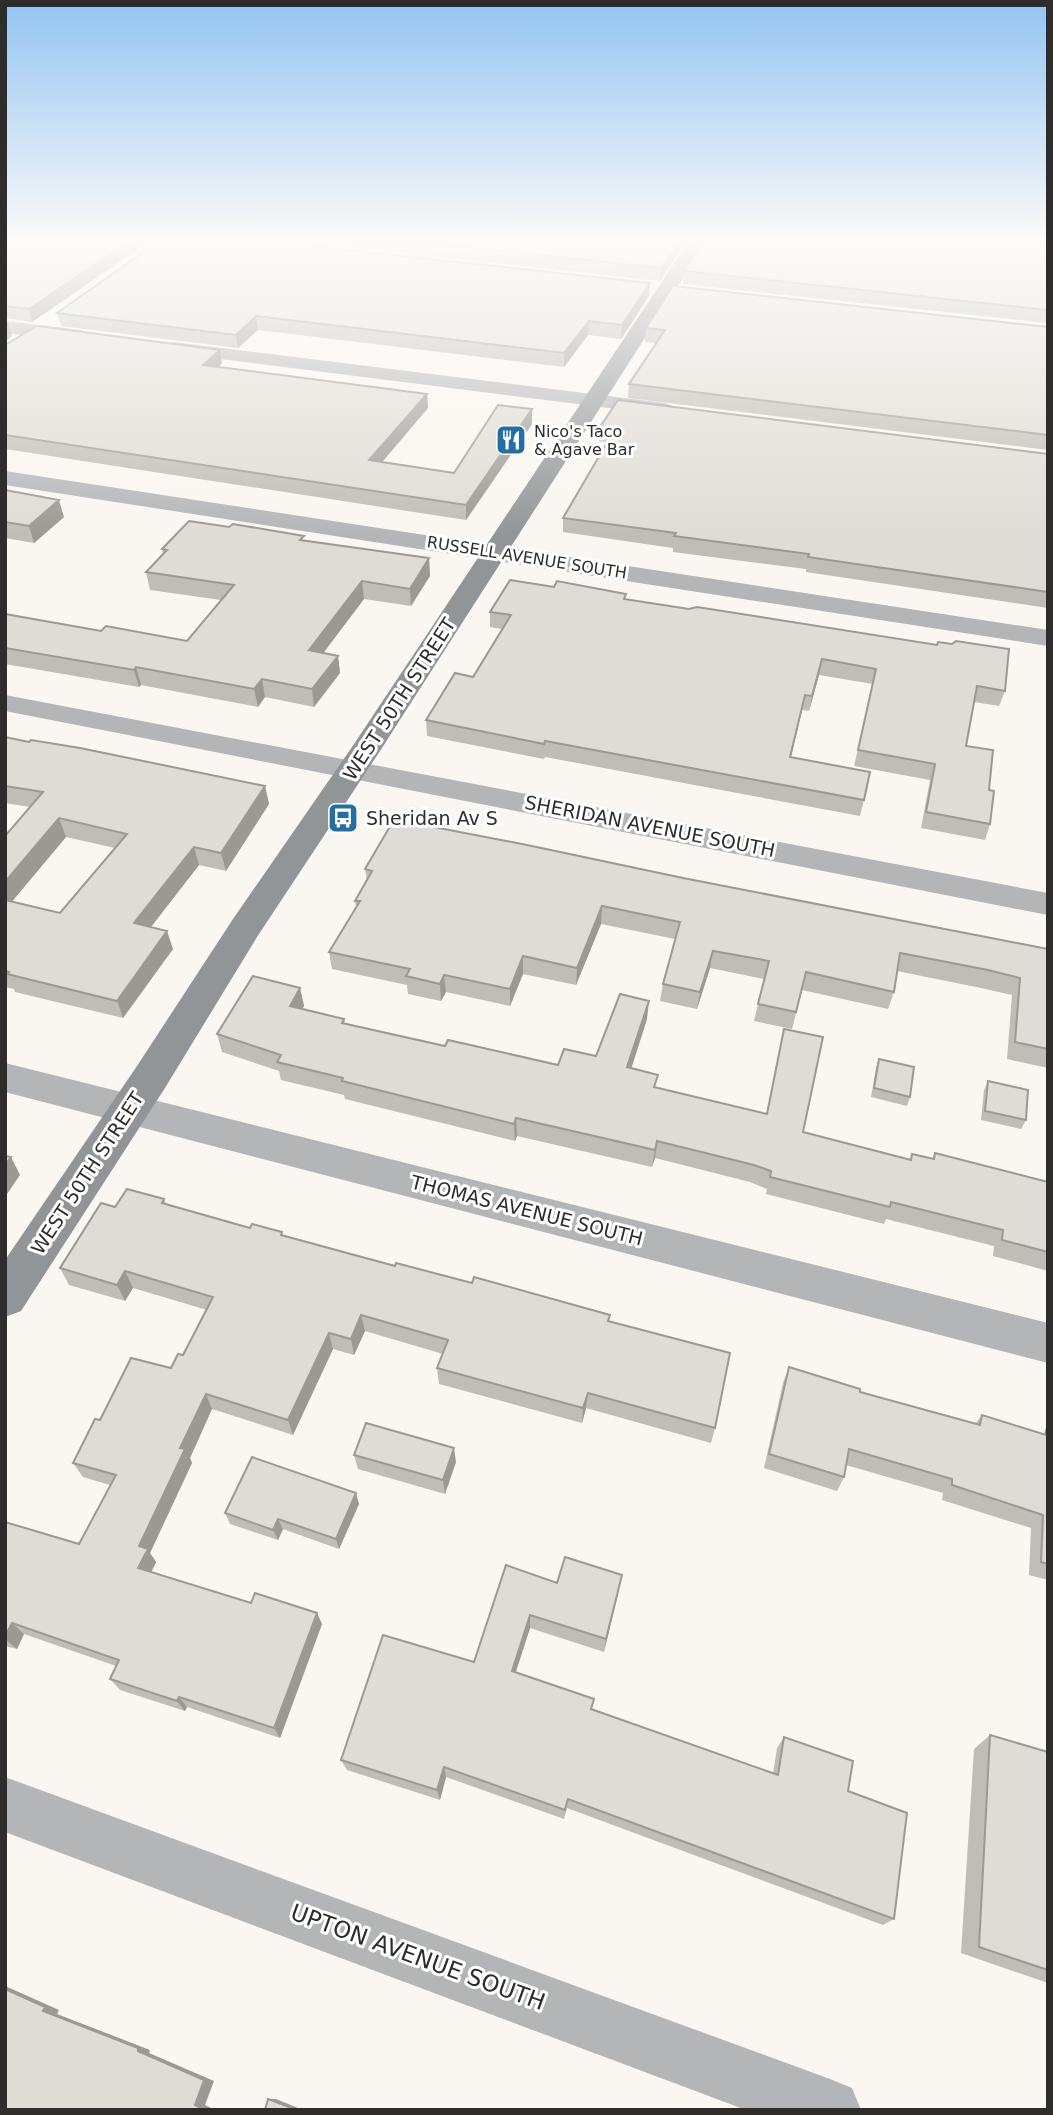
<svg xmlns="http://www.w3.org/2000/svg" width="1053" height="2115" font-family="'DejaVu Sans',sans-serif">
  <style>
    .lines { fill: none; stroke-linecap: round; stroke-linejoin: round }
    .street { fill: #b3b5b7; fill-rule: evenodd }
    .secondary { fill: #929598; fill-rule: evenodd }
    .wall { fill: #c0bcb7; fill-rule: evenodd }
    .shaded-wall { fill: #9c9995 }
    .building { fill: #dfdbd5; stroke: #9c9995; stroke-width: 2 }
    .labels { text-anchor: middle; stroke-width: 6; stroke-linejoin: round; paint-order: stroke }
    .far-poi-label { font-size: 16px; fill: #2e2d2b; stroke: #fff; text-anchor: start }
    .far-street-label { font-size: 16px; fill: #2e2d2b; stroke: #fff }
    .street-label { font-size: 19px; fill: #2e2d2b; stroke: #fff }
    .poi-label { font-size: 19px; fill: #2e2d2b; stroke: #fff; text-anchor: start }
    .near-street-label { font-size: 23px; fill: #2e2d2b; stroke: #fff }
  </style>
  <rect width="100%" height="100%" fill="#faf6f1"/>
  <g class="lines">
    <path class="street" d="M5,321L81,330L91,336L81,342L5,333Z
      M173,342L664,403L671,405L674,409L671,413L664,415L166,352L163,348Z
      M5,471L1048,630V646L5,485Z
      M5,695L1048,893V915L5,711Z
      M5,1063L1048,1323V1363L5,1092Z
      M5,1777L830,2079L852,2088L861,2110H746L5,1832Z"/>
    <path class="secondary" d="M689,241H707L380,751L257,937L165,1088L21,1311L5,1317V1260L137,1066L233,919L352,747Z"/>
  </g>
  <path class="wall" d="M5,241H150L32,322L5,318Z
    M296,241H686L660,281Z
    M1048,241V323L683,284L684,271Z
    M650,283L649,296L621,339L588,335L564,367L258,330L238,348L61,326L57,313Z
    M1048,327V450L628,398L629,384L657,343L645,342L646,328Z
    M5,345L222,363L219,367L427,394L428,408L382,462L454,473L532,424L466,520L5,449Z
    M600,427L1048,454V608L806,572V569L673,552V548L563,532V518L608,443L599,441Z
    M5,490L64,517L34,543L5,538Z
    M304,541L429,558L430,576L411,606L364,599L323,653L338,656L340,673L314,707L265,697L258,707L141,685L139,687L5,664V614L101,631L187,641L221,600L150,590L146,572L163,554L162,549Z
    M626,599L1005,691L999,706L974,702L966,746L989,790L990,824L985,840L921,828L930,780L854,766L873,684L819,675L809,711L802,710L791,757L864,800L860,816L545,757L544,759L427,736L426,720L473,677L502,629L490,627V612Z
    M5,737L265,786L269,804L226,871L199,865L151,927L173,949L123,1018L15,992L14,989L5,987V836L30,807L5,803ZM66,837L115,848L60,913L12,901Z
    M365,869L683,878L1048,949V1068L1007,1059L1012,995L981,988L897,971L894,992L888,1009L802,990L792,1029L754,1021L764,979L710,968L697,1009L660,1001L663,984L675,939L601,924L576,985L523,974L510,1006L446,992L441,1001L408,994L407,985L332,969L329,952L356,907L355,901L367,880Z
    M300,988L304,1006L302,1009L344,1019L345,1023L445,1046L558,1065L596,1056L647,1019L631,1068L657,1088L767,1114L784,1029L803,1132L910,1159L912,1154L932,1159L935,1153L1048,1182V1271L993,1256L994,1246L886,1219L884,1224L766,1194L767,1189L750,1182L655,1158L652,1167L517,1136L515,1141L345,1099L344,1095L281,1080L279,1071L222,1052L217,1034Z
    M879,1059L910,1097L907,1106L871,1097L876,1068Z
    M988,1081L1026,1120L1021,1129L981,1120L984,1090Z
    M164,1199L166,1204L250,1228L282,1232L283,1235L395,1266L610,1315L609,1321L715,1428L711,1443L586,1408L582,1423L439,1384L437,1368L443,1354L365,1331L354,1355L333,1349L293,1435L212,1409L190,1458L192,1463L150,1553L156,1562L151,1572L322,1624L280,1738L187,1707L185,1711L120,1690L110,1679L116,1666L24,1634L17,1649L5,1646V1522L79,1544L110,1485L83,1477L73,1463L100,1420L171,1368L183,1355L207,1310L133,1288L125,1301L69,1285L60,1268L115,1207Z
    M789,1367L860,1392L976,1423L982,1415L1043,1434L1046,1430H1048V1580L1029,1575L1031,1528L942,1500L943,1493L846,1465L844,1477L837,1491L764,1468L783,1383Z
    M354,1455L456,1462L445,1494L358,1469Z
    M359,1504L339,1549L283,1529L278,1540L230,1524L225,1513Z
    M557,1583L619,1589L604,1652L530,1628L516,1672L592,1710L773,1774L777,1748L784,1737L848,1791L894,1919L883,1925L567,1808L564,1819L446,1777L440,1800L347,1770L341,1760L474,1662Z
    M990,1735L1048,1752V1983L961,1953L974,1749Z"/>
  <path class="shaded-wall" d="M129,241H150L32,322L29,309Z
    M679,241H686L660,281L661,268Z
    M650,283L649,296L621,339L622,325Z
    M256,316L258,330L238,348L236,335Z
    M589,321L588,335L564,367V353Z
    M8,323L12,336L5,342V325Z
    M220,350L222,363L206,379L203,365Z
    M427,394L428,408L371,475L369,460Z
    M532,409V424L466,520V505Z
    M59,500L64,517L34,543L29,526Z
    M429,558L430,576L411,606L410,589Z
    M362,581L364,599L312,668L309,650Z
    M338,656L340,673L314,707L312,689Z
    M822,659L819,675L809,711L812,696Z
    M136,667L141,685L139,687L134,670Z
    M262,679L265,697L258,707L254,689Z
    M805,695L802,710L787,773L790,757Z
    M265,786L269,804L226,871L221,853Z
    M59,818L66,837L5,910V882Z
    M194,847L199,865L140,941L134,923Z
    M602,906L601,924L576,985L577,968Z
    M167,931L173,949L123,1018L117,1001Z
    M713,951L710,968L697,1009L700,992Z
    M523,956V974L510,1006V989Z
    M444,975L446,992L441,1001L440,984Z
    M300,988L304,1006L294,1024L290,1006Z
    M649,1001L647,1019L626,1085L627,1067Z
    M516,1118L517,1136L515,1141L514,1124Z
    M657,1141L655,1158L652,1167L655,1150Z
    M11,1157L20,1175L5,1197V1165Z
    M125,1271L133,1288L125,1301L117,1285Z
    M361,1315L365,1331L354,1355L351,1339Z
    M329,1333L333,1349L293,1435L288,1420Z
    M588,1393L586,1408L582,1423L583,1408Z
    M206,1394L212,1409L190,1458L192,1463L150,1553L156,1562L147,1581L138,1568L139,1546L180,1448Z
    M454,1448L456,1462L445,1494L443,1480Z
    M356,1493L359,1504L339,1549L336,1539Z
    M278,1519L283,1529L278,1540L273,1530Z
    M622,1575L619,1589L604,1652L606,1639Z
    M317,1613L322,1624L280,1738L274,1728Z
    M530,1615V1628L512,1683V1671Z
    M12,1623L24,1634L17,1649L5,1639Z
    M179,1697L187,1707L185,1711L177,1701Z
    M444,1767L446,1777L440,1800L437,1790Z
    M5,1986L59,2010L57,2014L150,2050L149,2053L214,2081L205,2105L215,2110H205L195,2105L5,1989Z
    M268,2099H276L303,2110H297Z"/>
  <path class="building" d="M5,241H129L29,309L5,306Z
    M159,241H265L650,283L622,325L589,321L564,353L256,316L236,335L57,313Z
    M409,241H679L661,268Z
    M703,241H1048V310L684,271Z
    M673,286L1048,327V435L629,384L665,330L646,328Z
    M37,326L220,350L203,365L427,394L369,460L454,473L498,405L532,409L466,505L5,435V345Z
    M618,400L1048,454V592L808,557L809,554L674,536L676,533L563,518L615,429L600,427Z
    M5,490L59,500L29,526L5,522Z
    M189,521L229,527L233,524L304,536L300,540L429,558L410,589L362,581L309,650L338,656L312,689L262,679L254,689L136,667L134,670L5,648V614L101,631L106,626L187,641L234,585L146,572L167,550L162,549Z
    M510,580L554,587L557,581L626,594L624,599L689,609L697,607L937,645L938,642L952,644L956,641L1009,649L1005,691L977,686L966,746L993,750L989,790L994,791L990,824L926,812L935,764L858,750L876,669L822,659L812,696L805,695L790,757L870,772L864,800L545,741L544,744L426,720L455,673L473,677L511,615L490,612Z
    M5,737L29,742L31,740L80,748L265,786L221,853L194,847L134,923L167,931L117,1001L7,974L9,972L5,971V900L60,913L127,834L59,818L5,882V836L43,792L5,786Z
    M408,822L527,845L683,878L1048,949V1049L1015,1042L1020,978L988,970L900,953L894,992L806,972L796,1012L758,1004L769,961L713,951L700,992L663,984L680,922L602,906L577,968L523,956L510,989L444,975L440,984L406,976L410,969L329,952L360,901H355L372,871L365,869L392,823L404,825Z
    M253,976L300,988L290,1006L344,1019L342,1023L445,1046L448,1040L558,1065L564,1049L596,1056L620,994L649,1001L627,1067L658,1075L654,1087L767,1114L784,1029L823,1037L803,1132L911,1160L912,1154L934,1159L935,1153L1048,1182V1252L1002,1240L1003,1230L891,1202L890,1207L770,1177L771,1171L754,1165L657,1141L655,1150L516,1118L514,1124L342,1081L343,1078L277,1062L281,1055L217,1034Z
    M879,1059L914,1067L910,1097L874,1088Z
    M988,1081L1028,1090L1026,1120L985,1111Z
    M5,1156L11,1157L5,1165Z
    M127,1189L164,1199L162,1203L250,1228L252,1224L282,1232L281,1235L395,1266L396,1263L472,1283L474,1277L610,1315L608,1321L730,1353L715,1428L588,1393L583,1408L437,1368L448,1340L361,1315L351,1339L329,1333L288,1420L206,1394L180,1448L185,1449L139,1546L148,1549L138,1568L251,1603L255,1593L317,1613L274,1728L179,1697L177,1701L110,1679L119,1660L12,1623L5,1636V1522L79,1544L116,1475L73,1463L95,1419L100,1420L131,1358L171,1368L178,1354L183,1355L213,1297L125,1271L117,1285L60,1268L101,1203L115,1207Z
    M789,1367L860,1389V1392L980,1425L982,1415L1046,1435V1430H1048V1564L1041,1562L1043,1515L952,1485V1479L849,1449L844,1477L769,1454Z
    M366,1423L454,1448L443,1480L354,1455Z
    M252,1457L356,1493L336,1539L278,1519L273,1530L225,1513Z
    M565,1557L622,1575L606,1639L530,1615L512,1671L594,1699L591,1709L778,1775L784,1737L853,1761L848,1791L907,1813L894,1919L568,1799L565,1810L444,1767L437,1790L341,1760L383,1635L474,1662L506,1565L557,1583Z
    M990,1735L1048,1752V1970L979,1947Z
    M5,1989L45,2007L43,2011L138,2048V2051L204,2080L195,2105L205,2110H5Z
    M268,2099L297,2110H265Z"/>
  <linearGradient id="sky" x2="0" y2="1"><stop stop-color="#93c4f1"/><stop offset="0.45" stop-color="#fdfbf9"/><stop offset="1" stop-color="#fdfbf9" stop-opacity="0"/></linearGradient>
  <rect width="1053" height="537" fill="url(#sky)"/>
  <defs>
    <g id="restaurant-square" transform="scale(1.575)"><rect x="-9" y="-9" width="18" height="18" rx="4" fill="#266da2" stroke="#fff"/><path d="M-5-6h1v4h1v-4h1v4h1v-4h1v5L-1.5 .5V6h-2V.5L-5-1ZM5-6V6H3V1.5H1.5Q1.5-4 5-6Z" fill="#fff"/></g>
    <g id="bus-square" transform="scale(1.575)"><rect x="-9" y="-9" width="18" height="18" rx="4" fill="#266da2" stroke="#fff"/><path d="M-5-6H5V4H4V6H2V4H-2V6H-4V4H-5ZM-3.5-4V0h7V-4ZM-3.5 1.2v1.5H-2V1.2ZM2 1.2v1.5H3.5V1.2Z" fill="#fff"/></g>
  </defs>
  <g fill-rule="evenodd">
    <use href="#restaurant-square" x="511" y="440"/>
    <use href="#bus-square" x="343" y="818"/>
  </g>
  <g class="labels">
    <g class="far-poi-label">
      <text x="534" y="437">Nico's Taco<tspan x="534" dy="18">&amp; Agave Bar</tspan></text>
    </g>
    <g class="far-street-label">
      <text transform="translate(527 557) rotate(9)" y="6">RUSSELL AVENUE SOUTH</text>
    </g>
    <g class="street-label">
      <text transform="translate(399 699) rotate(-57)" y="7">WEST 50TH STREET</text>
      <text transform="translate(650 826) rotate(11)" y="7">SHERIDAN AVENUE SOUTH</text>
      <text transform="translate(87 1173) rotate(-57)" y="7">WEST 50TH STREET</text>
      <text transform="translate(527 1210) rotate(14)" y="7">THOMAS AVENUE SOUTH</text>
    </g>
    <g class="poi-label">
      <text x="366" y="825">Sheridan Av S</text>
    </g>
    <g class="near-street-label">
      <text transform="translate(418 1957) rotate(20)" y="8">UPTON AVENUE SOUTH</text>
    </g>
  </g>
  <rect width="1053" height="2115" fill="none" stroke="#2e2d2b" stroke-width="14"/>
</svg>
